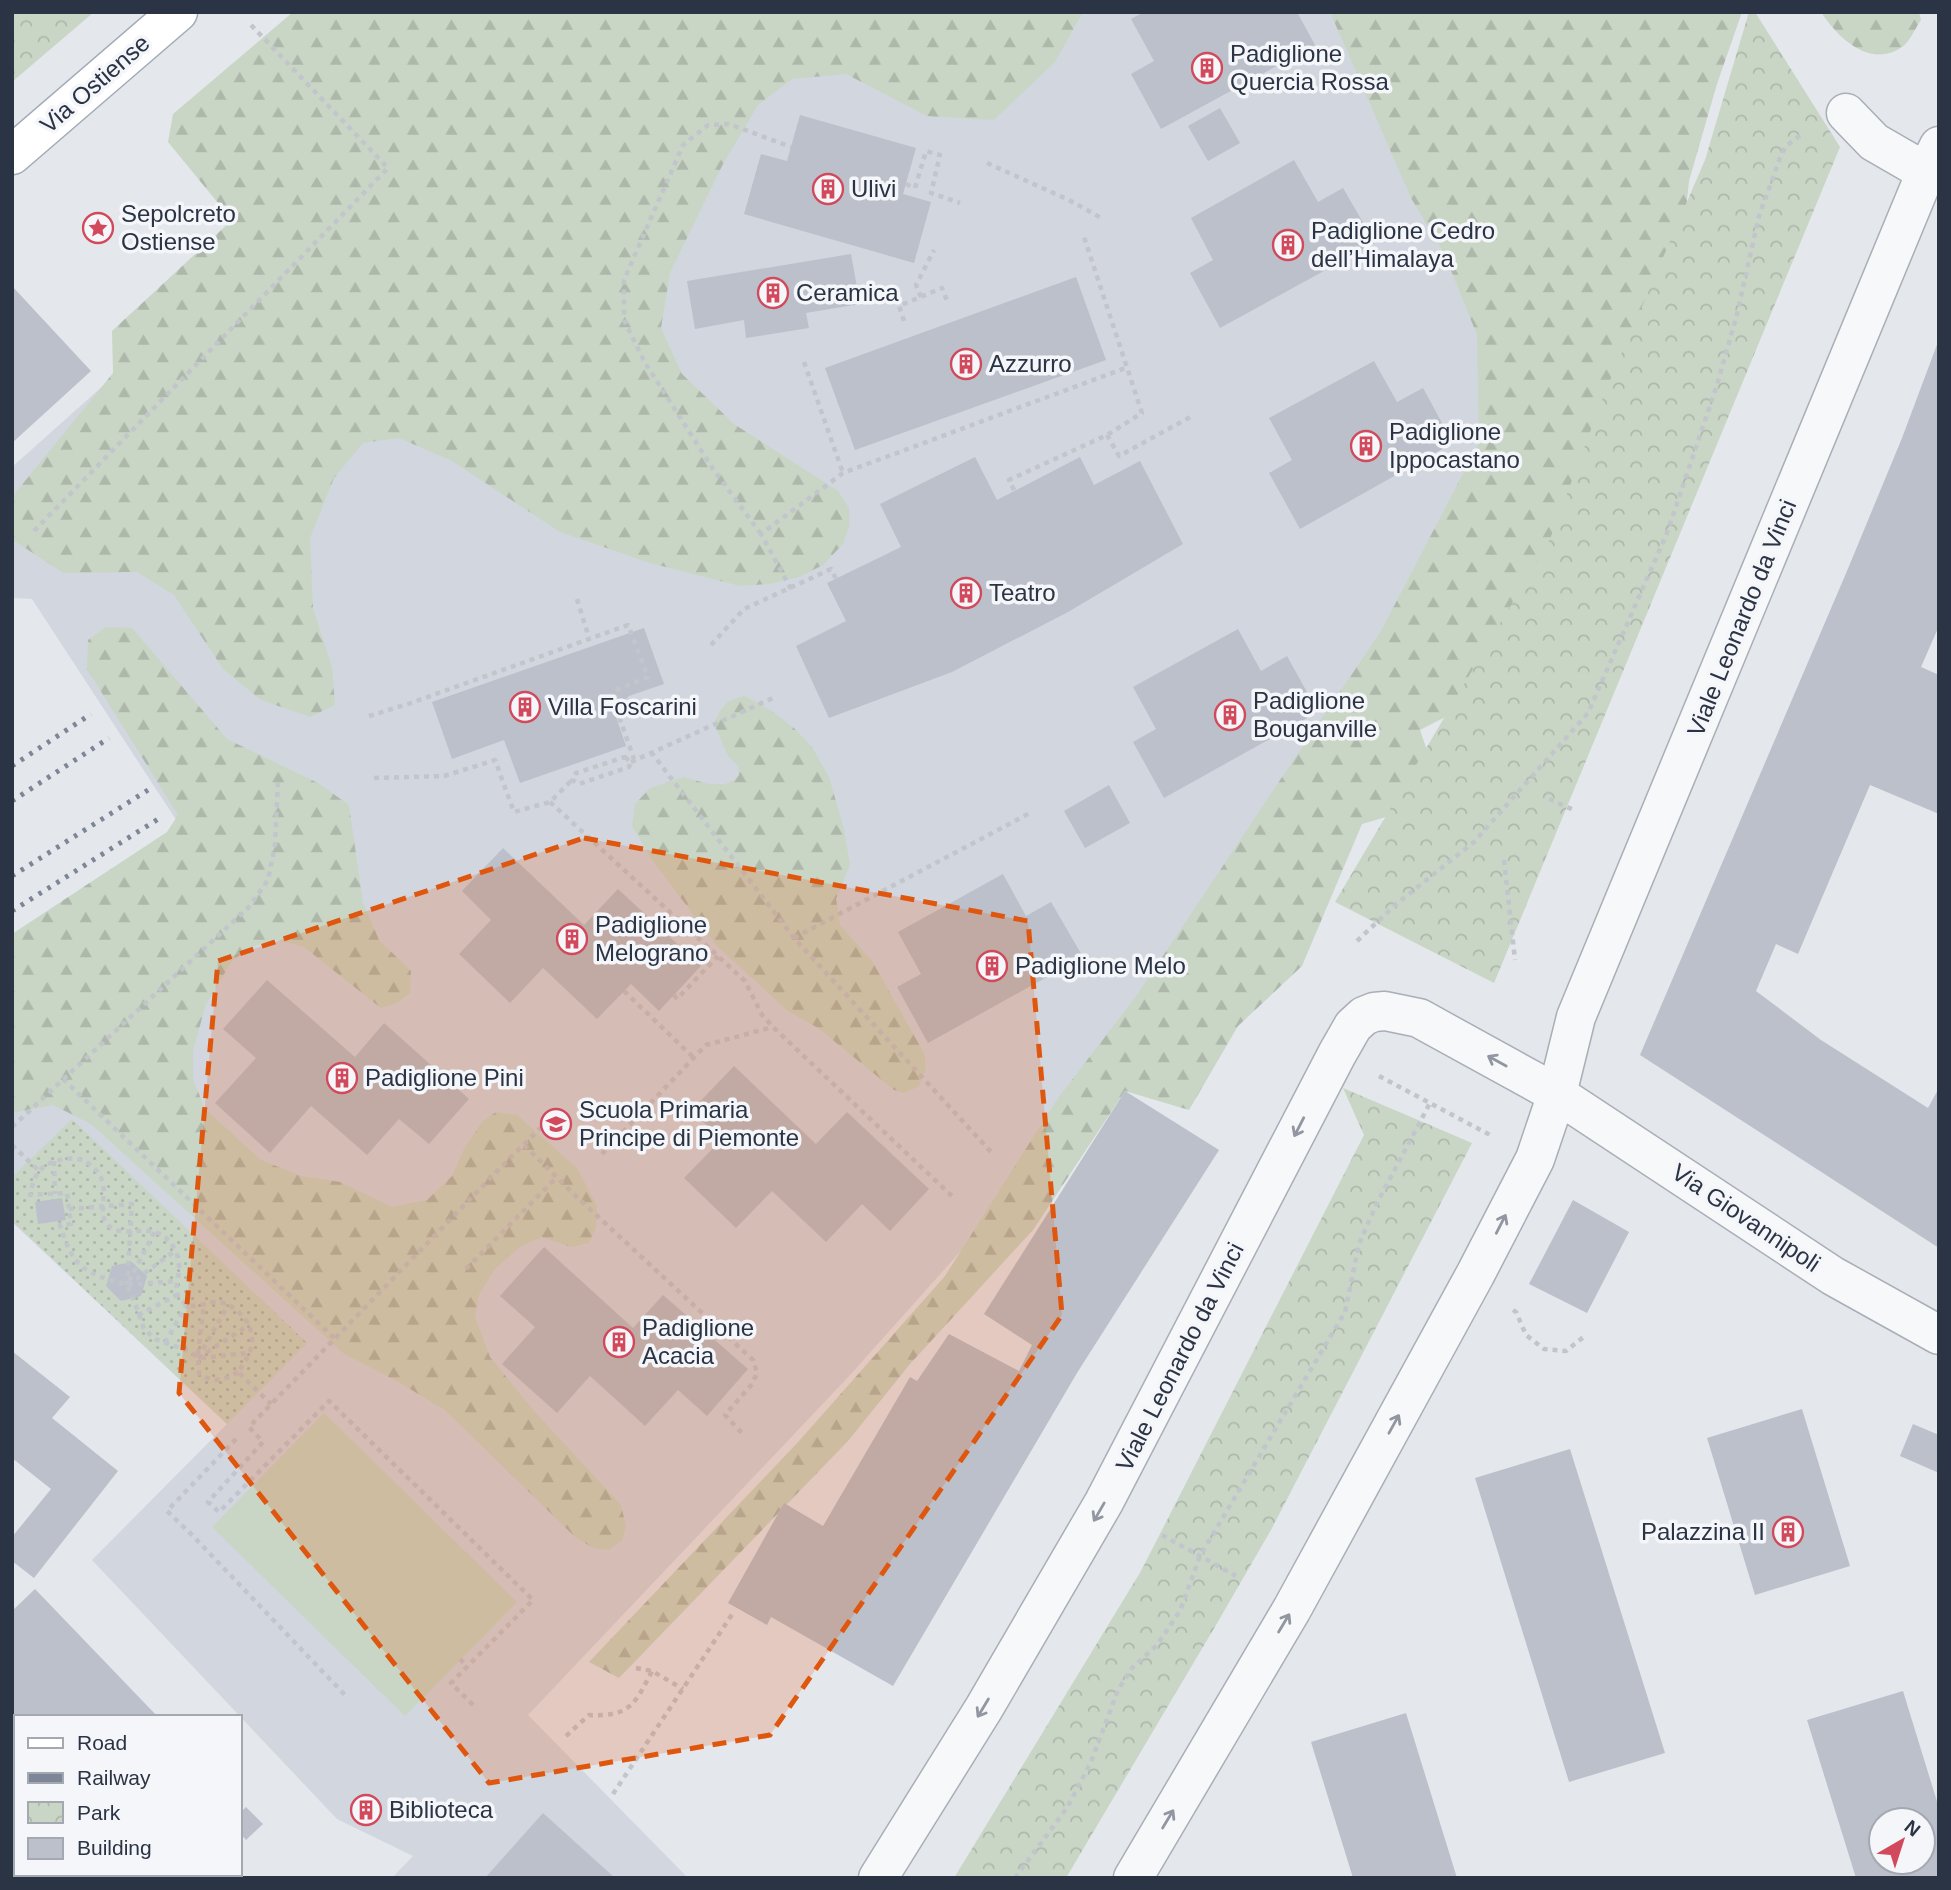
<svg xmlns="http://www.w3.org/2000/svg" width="1951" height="1890" font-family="Helvetica,sans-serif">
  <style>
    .built { fill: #d2d6de }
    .grass { fill: url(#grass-dots) }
    .forest { fill: url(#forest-firs) }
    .park { fill: url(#park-crowns) }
    .pitch { fill: #c9d6c5 }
    .building { fill: #bbc0ca; fill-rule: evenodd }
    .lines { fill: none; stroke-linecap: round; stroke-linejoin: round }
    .minor-casing { stroke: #a9aeb7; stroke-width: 41 }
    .major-casing { stroke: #a3abb8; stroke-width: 41 }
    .path { stroke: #c2c5cb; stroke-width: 4.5; stroke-dasharray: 5 5; stroke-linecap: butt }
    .minor { stroke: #f7f8fa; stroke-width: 38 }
    .major { stroke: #fff; stroke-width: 38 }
    .rail { stroke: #7d8696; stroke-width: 5; stroke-dasharray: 3.5 7; stroke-linecap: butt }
    .oneway { stroke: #9196a0 }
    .marked { fill: #df570f; fill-opacity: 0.2; stroke: #df570f; stroke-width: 5; stroke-dasharray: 14 9; stroke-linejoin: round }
    .labels { text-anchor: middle; stroke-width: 7; stroke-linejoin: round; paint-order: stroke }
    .poi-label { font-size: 24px; fill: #2b3445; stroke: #f4f6f9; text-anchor: start }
    .street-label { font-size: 24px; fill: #2b3445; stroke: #f4f6f9 }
  </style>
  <defs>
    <pattern id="grass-dots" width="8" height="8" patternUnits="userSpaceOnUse" patternTransform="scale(1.75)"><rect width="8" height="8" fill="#c9d6c5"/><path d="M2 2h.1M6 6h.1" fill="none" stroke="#adb8ab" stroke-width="1.8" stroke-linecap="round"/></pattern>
    <pattern id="forest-firs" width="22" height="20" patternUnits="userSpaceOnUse" patternTransform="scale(1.75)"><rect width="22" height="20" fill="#c9d6c5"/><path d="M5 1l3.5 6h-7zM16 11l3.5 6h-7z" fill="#adb8ab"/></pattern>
    <pattern id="park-crowns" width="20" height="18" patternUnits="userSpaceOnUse" patternTransform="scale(1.75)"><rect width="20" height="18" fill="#c9d6c5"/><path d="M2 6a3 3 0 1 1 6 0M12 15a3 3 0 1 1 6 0" fill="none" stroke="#adb8ab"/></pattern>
  </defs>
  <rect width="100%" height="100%" fill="#e4e7ec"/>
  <path class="built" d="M522,12H1565L1646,208L1294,878L850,1375L528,1715L688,1878H392L413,1856L337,1819L92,1560L227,1424L12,1222V950L184,832L32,599L12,598V467Z"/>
  <path class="grass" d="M72,1119L307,1343L227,1424L12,1221V1177Z"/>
  <path class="forest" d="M293,12H1083L1055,62L994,120L927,116L846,74L792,79L758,105L722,166L670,273L661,328L682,374L734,424L838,491L849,508V527L843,544L823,565L799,577L769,584L740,586L650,563L560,532L452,461L399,438L363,443L334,478L310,538L313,608L332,667L335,705L310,717L261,700L223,669L174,595L137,572L63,573L13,540L12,497L113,373L112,331L232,220L168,142L173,114Z
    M1330,12H1742L1717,84L1689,181L1677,296L1504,687L1420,730L1444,800L1362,824L1302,966L1238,1026L1189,1110L1125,1091L1033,1230L910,1364L848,1441L619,1678L589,1662L799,1441L945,1276L1058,1098L1137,995L1278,783L1381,631L1479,443L1477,335L1444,253L1411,198Z
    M1821,12H1919L1921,20C1915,28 1910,42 1902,47C1870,69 1838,38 1821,12Z
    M106,627L132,628L227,739L318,783L349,805L363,903L379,940L411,971L410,993L397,1003L381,1008L304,947L274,939L249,948L232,961L206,1004L193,1051V1079L205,1109L261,1160L301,1176L340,1182L392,1207L427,1200L452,1176L465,1147L483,1121L496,1112L517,1115L577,1168L597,1206L596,1227L589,1243L571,1247L542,1237L521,1246L494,1270L479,1295L475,1317L490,1357L535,1412L621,1505L626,1526L622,1541L608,1550L593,1548L575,1537L445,1410L400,1383L343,1353L91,1124L53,1105L12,1113V934L167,832L178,815L87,669L88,640Z
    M745,696L772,711L795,729L812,747L829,777L844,829L850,865L836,899L840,925L872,961L924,1053L926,1068L919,1086L904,1093L894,1090L818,1028L788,1011L717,946L653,861L632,826L635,804L650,788L684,777L708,784H725L735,780L739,775L738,766L728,756L714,724C722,706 725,700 745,696Z"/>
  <path class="park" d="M12,12H94L12,82Z
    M1749,12H1755L1840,147L1494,983L1335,902L1550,539L1605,392L1705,160Z
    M1343,1088L1472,1143L1271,1530L1216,1625L1066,1878H954L1141,1571L1364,1135Z"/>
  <path class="pitch" d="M324,1413L517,1602L405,1716L212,1527Z"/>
  <path class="building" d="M1144,12H1297L1315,45L1161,129L1131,74L1154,61L1131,19Z
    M1220,108L1240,143L1208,161L1188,126Z
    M800,115L916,148L903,194L931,202L914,263L744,214L761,154L787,161Z
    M1294,160L1318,202L1343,188L1375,243L1220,328L1190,273L1213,260L1191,218Z
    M851,254L860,304L806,313L809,328L746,338L744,320L695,329L687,281Z
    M1076,277L1106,360L855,450L825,368Z
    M12,286L91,371L12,443Z
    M1938,342L1939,626L1921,667L1939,675V814L1870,785L1798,954L1776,944L1756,991L1821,1040L1928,1108L1939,1088V1248L1640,1055L1847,571L1902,438Z
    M1374,361L1397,402L1423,388L1453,443L1300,529L1269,473L1292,460L1269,418Z
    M975,457L997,500L1080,457L1094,485L1140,461L1183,544L1068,612L952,672L829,718L796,646L846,621L827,583L901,547L880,504Z
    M644,628L664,684L629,696L614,711L626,746L520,783L504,740L452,759L432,702Z
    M1238,629L1261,671L1287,656L1318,712L1164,798L1133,742L1156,729L1133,687Z
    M1109,785L1130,823L1085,848L1064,811Z
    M503,848L584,925L618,889L701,966L659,1011L631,984L597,1019L543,968L510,1003L459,954L491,920L462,891Z
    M1003,874L1026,916L1051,902L1083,957L928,1043L897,987L921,974L898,932Z
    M267,980L355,1057L384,1023L469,1099L429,1144L399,1119L367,1155L311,1106L270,1153L215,1103L256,1058L223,1029Z
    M734,1066L816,1144L847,1112L929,1189L890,1231L862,1204L826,1242L772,1191L736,1228L684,1178L722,1139L691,1111Z
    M1125,1091L1219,1150L1077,1373L893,1686L771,1617L767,1625L728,1603L784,1503L823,1526L910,1377L917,1381L949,1334L1019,1371L1032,1345L984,1314Z
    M62,1198L66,1220L38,1224L35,1202Z
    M1573,1200L1629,1232L1587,1313L1529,1284Z
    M544,1247L633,1328L663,1295L748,1369L707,1416L678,1390L645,1426L590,1376L557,1413L502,1364L535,1327L500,1296Z
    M132,1262L147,1276L141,1296L121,1301L106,1286L112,1266Z
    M12,1351L70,1397L52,1418L118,1471L34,1578L12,1561V1537L51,1489L12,1458Z
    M1802,1409L1850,1566L1755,1595L1707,1438Z
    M1913,1424L1939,1435V1473L1900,1456Z
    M1570,1449L1665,1753L1569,1782L1475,1478Z
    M35,1589L158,1717H16V1724L12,1721V1611Z
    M1903,1691L1939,1808V1878H1856L1807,1720ZM1881,1820H1923V1862H1881Z
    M1406,1713L1457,1878H1353L1311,1742Z
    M365,1796L380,1809L367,1825L352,1811Z
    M246,1807L263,1824L246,1840L240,1833V1813Z
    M543,1813L615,1878H485Z"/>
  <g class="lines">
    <g class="minor-casing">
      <path id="minor" d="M1846,113L1874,142L1926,172
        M878,1878L984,1708L1104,1502L1337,1054L1353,1026L1364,1016L1374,1012L1385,1011L1419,1018L1557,1094L1833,1276L1939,1335
        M1133,1878L1292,1609L1476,1273L1535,1159L1557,1094L1576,1017L1926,172L1939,146"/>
    </g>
    <g class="major-casing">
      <path id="major" d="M12,155L178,12"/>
    </g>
    <path class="path" d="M987,163L1069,200L1103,219
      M906,184L915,188L926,151L940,155L931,193L960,203
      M921,297L916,285L934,250
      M904,321L899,306L942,288L948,303
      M804,362L843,473
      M1107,435L1119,456L1194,415
      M1014,490L1009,480L1107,435L1142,413L1083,234
      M34,531L388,168L251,25
      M761,534L713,469L644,361L624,320V280L683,145L708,125L729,124L791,147
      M791,589L761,534L843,473L1128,367
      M577,599L589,638
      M711,645L744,609L831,569L836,579
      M616,708L634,759
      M369,716L408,704L628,625L648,677L614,691L617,707
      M651,752L794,938L991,1152
      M625,757L631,762L629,767L579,784L572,780L576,773Z
      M631,762L773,698
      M374,778L444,776L495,760L514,812L550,802L572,780
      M1549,799L1576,811
      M550,802L745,981L762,1015L773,1027L955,1199
      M1504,860L1515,960
      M794,938L1030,813
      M1357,941L1394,906L1474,842L1588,713L1667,533L1717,385L1737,314L1759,216L1780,158L1786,146L1802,134
      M624,991L694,1058
      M674,995L677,999L718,956
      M1379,1076L1492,1136
      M63,1079L335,1339
      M12,1127L249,907L268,880L275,845L278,782
      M12,1145L39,1171
      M524,1145L580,1200L753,1360L757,1373L752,1384L725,1415L743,1434
      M602,1154L706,1045L773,1027
      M54,1161L55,1194
      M69,1209L132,1204L127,1285
      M466,1269L557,1177
      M129,1281L155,1231
      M128,1285L175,1251
      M128,1285L176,1281
      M1513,1310L1516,1312L1526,1335L1544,1349L1566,1351L1586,1335
      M138,1315L177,1295
      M165,1343L187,1304
      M198,1354L204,1304
      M198,1358L228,1305
      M198,1358L249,1325
      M201,1358L248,1353
      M238,1372C225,1380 212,1384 199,1373L198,1358L191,1352L155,1339L144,1329L136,1306L127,1285C84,1273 73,1268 60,1225L71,1224L67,1193L30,1195C33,1182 36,1170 48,1164C59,1159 74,1156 84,1161C120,1180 92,1211 109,1226C126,1240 150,1220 169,1241C176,1248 180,1261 179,1271C178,1283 171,1295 186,1304C195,1309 207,1302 217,1302C236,1303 254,1324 252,1343C251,1353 244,1363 238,1372L271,1404
      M236,1439L167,1511L193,1536L345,1695
      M1162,1535L1236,1576
      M460,1659L467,1666
      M636,1668L652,1671L683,1689
      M473,1705L451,1683L533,1600L329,1401L219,1512L208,1502L263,1442L249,1427L509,1159L559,1110
      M566,1736L589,1715C630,1717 635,1704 652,1671
      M613,1794L733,1613
      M1015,1878L1067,1808L1091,1762L1118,1690L1132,1668L1157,1645L1180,1611L1200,1556L1345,1312L1359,1244L1377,1203L1430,1103"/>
    <use href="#minor" class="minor"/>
    <use href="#major" class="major"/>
    <path class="rail" d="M12,766L91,714
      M12,801L109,738
      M12,876L148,790
      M12,911L163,816"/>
  </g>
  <defs><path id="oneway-shaft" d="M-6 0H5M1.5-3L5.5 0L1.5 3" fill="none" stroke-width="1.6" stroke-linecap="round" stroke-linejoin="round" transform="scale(1.75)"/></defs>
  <g class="oneway">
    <use href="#oneway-shaft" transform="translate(1497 1061) rotate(-151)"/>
    <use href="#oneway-shaft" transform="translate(1299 1127) rotate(117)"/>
    <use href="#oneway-shaft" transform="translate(1501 1224) rotate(-63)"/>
    <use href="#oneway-shaft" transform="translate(1394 1424) rotate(-61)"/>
    <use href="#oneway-shaft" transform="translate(1099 1512) rotate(120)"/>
    <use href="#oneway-shaft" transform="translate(1284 1623) rotate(-59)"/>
    <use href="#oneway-shaft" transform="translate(983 1708) rotate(121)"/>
    <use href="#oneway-shaft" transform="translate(1168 1819) rotate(-59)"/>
  </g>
  <path class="marked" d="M584,838L1028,921L1062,1315L770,1735L489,1783L179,1393L218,961Z"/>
  <defs>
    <g id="building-ring" transform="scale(1.575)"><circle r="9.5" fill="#f4f6f9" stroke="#d1495b" stroke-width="1.5"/><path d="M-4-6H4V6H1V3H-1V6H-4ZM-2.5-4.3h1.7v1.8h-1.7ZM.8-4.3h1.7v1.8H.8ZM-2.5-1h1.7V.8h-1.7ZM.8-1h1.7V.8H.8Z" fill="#d1495b"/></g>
    <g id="sight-ring" transform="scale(1.575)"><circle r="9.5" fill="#f4f6f9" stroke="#d1495b" stroke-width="1.5"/><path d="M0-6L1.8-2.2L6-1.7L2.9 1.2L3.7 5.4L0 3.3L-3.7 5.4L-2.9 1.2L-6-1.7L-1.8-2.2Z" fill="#d1495b"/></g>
    <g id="school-ring" transform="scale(1.575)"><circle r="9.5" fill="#f4f6f9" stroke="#d1495b" stroke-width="1.5"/><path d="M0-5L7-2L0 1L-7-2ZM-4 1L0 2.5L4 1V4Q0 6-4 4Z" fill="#d1495b"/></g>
  </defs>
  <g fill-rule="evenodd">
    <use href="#building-ring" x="1207" y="68"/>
    <use href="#building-ring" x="828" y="189"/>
    <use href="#sight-ring" x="98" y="228"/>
    <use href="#building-ring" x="1288" y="245"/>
    <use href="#building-ring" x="773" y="293"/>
    <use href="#building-ring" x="966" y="364"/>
    <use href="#building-ring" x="1366" y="446"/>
    <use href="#building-ring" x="966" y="593"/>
    <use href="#building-ring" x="525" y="707"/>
    <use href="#building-ring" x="1230" y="715"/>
    <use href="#building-ring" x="572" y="939"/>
    <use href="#building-ring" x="992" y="966"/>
    <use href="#building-ring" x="342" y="1078"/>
    <use href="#school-ring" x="556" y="1124"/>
    <use href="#building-ring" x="619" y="1342"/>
    <use href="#building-ring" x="1788" y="1532"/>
    <use href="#building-ring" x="366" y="1810"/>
  </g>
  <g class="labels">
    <g class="poi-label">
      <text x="1230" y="62">Padiglione<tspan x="1230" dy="28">Quercia Rossa</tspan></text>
      <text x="851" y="197">Ulivi</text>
      <text x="121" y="222">Sepolcreto<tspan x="121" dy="28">Ostiense</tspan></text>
      <text x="1311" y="239">Padiglione Cedro<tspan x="1311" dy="28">dell’Himalaya</tspan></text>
      <text x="796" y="301">Ceramica</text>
      <text x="989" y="372">Azzurro</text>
      <text x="1389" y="440">Padiglione<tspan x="1389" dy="28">Ippocastano</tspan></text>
      <text x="989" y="601">Teatro</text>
      <text x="1253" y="709">Padiglione<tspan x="1253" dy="28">Bouganville</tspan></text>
      <text x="548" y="715">Villa Foscarini</text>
      <text x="595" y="933">Padiglione<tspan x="595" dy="28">Melograno</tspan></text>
      <text x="1015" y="974">Padiglione Melo</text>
      <text x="365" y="1086">Padiglione Pini</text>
      <text x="579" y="1118">Scuola Primaria<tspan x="579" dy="28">Principe di Piemonte</tspan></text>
      <text x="642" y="1336">Padiglione<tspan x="642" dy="28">Acacia</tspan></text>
      <text x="1765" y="1540" text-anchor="end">Palazzina II</text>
      <text x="389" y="1818">Biblioteca</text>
    </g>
    <g class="street-label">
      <text transform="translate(95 84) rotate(-41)" y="8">Via Ostiense</text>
      <text transform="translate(1742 618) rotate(-68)" y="8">Viale Leonardo da Vinci</text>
      <text transform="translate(1746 1218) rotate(34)" y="8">Via Giovannipoli</text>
      <text transform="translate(1180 1357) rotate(-63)" y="8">Viale Leonardo da Vinci</text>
    </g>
  </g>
  <rect width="1951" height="1890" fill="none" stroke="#2b3445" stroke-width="28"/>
  <rect x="14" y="1715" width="228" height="161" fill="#f4f6f9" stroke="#a4a8b1" stroke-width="2"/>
  <rect x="28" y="1738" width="35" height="10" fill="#ffffff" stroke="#a4a8b1" stroke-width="2"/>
  <text x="77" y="1750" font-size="21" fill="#2b3445">Road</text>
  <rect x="28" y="1773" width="35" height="10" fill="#7d8696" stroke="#a4a8b1" stroke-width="2"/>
  <text x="77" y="1785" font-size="21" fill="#2b3445">Railway</text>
  <rect x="28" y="1802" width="35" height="21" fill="url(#park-crowns)" stroke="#a4a8b1" stroke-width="2"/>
  <text x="77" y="1820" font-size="21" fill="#2b3445">Park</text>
  <rect x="28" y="1838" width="35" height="21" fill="#bbc0ca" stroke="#a4a8b1" stroke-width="2"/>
  <text x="77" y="1855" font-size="21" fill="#2b3445">Building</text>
  <g transform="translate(1902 1841) rotate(39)"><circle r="33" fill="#f4f6f9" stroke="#a4a8b1" stroke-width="2"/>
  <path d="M0-5L12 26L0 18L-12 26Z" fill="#d1495b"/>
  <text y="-10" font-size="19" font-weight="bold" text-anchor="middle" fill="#2b3445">N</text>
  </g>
</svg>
